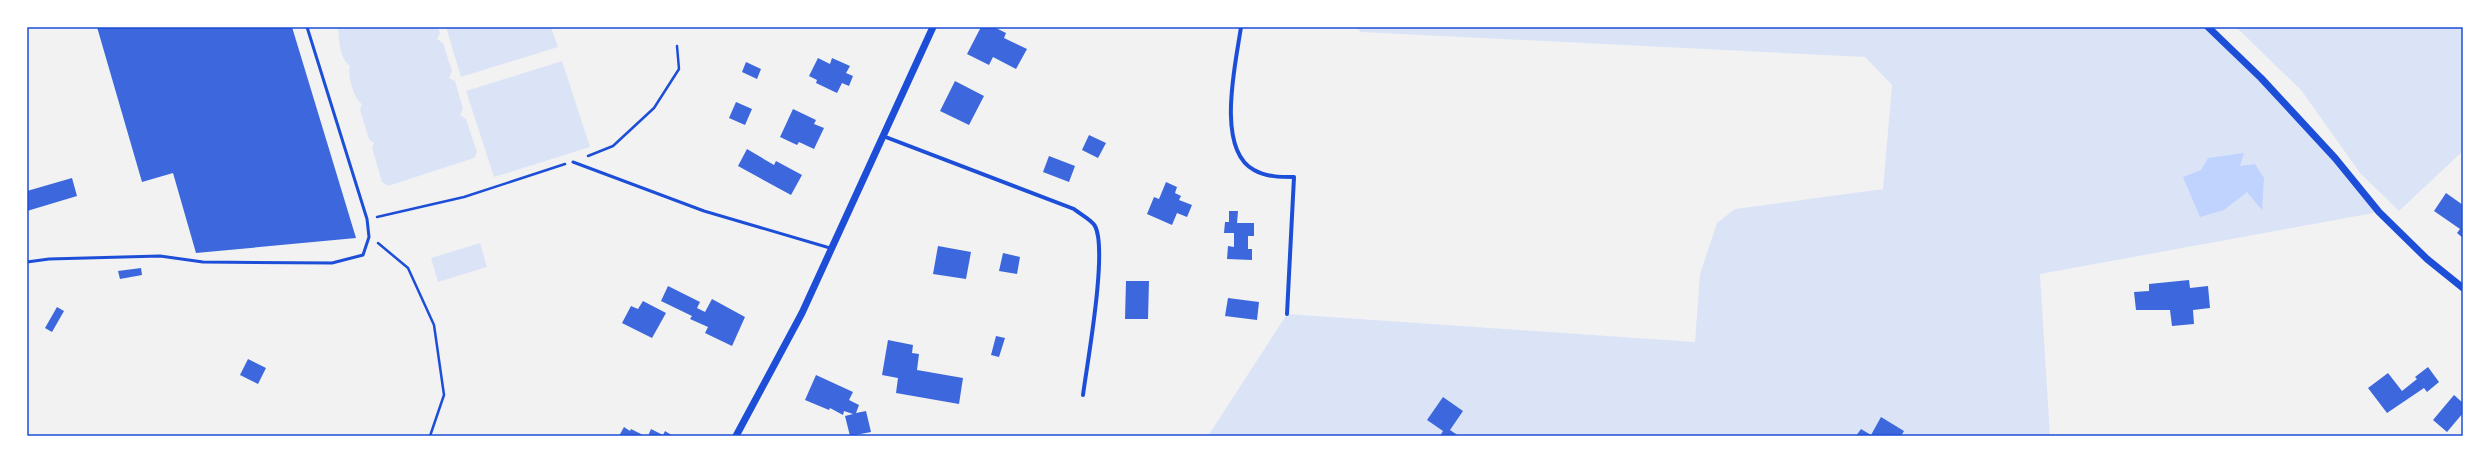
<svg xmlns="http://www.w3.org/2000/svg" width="2490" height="463" font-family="'Public Sans',sans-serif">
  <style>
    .green { fill: #dbe4f7 }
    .water { fill: #bfd3fe }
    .building { fill: #3d67dc }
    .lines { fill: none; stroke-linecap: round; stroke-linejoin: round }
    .path { stroke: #1d4ed8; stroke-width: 2.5 }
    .service { stroke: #1d4ed8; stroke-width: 3 }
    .minor { stroke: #1d4ed8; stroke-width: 4 }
    .tertiary { stroke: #1d4ed8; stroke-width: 7 }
    .neatline { fill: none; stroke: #1d4ed8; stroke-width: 1.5 }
  </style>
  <rect width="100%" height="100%" fill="#f2f2f2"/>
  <path class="green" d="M338,27H438L440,33L437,39L443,43L452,71L449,78L455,81L463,109L460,115L466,119L477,152L474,158L388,186L382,182L372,148L374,143L369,139L360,110L362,104C354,99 347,76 350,66C339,58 339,38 338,27Z
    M446,27H551L558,47L461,77Z
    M1355,27H2208L2261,78L2379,212L2040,274L2050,436H1208L1287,314L1695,342L1700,274L1717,223L1735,209L1883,189L1892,85L1865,57L1361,32Z
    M2236,27H2463V151L2399,211L2360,173L2301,90Z
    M562,61L590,147L494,177L466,91Z
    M480,243L487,267L438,282L431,258Z"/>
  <path class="water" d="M2244,153L2240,166L2255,164L2264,178L2262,210L2247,192L2224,210L2200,217L2183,177L2201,170L2208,158Z"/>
  <path class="building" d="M97,27H292L356,238L196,253L173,173L142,182Z
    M981,27H994L1006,33L1004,38L1027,49L1016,69L993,57L989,65L967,54Z
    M818,58L830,64L832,58L850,66L846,73L853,76L849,86L842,83L837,93L816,83L817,80L809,76Z
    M746,62L761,69L757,79L742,72Z
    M955,81L984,96L969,125L940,111Z
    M736,102L752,109L745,125L729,118Z
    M793,109L816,120L814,124L824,128L814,149L799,142L797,145L780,137Z
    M1089,135L1106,143L1098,158L1082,150Z
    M747,149L774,165L776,161L802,175L791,195L738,166Z
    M1049,156L1075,166L1069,182L1043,172Z
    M72,178L77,196L27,211V191Z
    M1166,182L1177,187L1175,193L1181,196L1179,200L1192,205L1187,217L1177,213L1172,225L1147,214L1154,197L1159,199Z
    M2446,193L2463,205V238L2457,233L2460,229L2434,211Z
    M1229,211H1238L1237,223H1254V236H1248V249H1252V260L1227,259L1228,246L1234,247V233H1224L1225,222H1229Z
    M938,246L971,252L966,279L933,274Z
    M1003,253L1020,257L1017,274L999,271Z
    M141,268L142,275L120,279L118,271Z
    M2189,280L2190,288L2208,286L2210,308L2193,310L2194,324L2172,326L2170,310H2136L2134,292L2149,291V284Z
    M1126,281H1149L1148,319H1125Z
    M668,286L700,302L697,308L705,312L712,299L745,317L732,346L705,333L708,327L690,319L692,316L661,301Z
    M1228,298L1259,302L1257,320L1225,316Z
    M643,301L666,313L652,338L622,323L631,306L638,309Z
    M57,307L64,311L52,332L45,328Z
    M996,336L1005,338L999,357L991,355Z
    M888,340L913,345L912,353L919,354L917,370L963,378L959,404L896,393L898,378L882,375Z
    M248,359L266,368L258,384L240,375Z
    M2428,367L2439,382L2427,392L2424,388L2387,413L2368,388L2388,373L2402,391L2417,379L2415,377Z
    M816,375L853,392L849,400L859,405L856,413L866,411L871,432L850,436L845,416L853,414L844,411L843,415L830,408L829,410L805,400Z
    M2454,395L2463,403V413L2447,432L2433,420Z
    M1443,397L1463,411L1450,430L1459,436H1440L1443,431L1427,420Z
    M1881,417L1904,431L1901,436H1856L1861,429L1871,435Z
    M624,427L630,431L631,429L645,436H619Z
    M651,429L663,435L665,431L673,436H648Z"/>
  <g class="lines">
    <path class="path" d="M588,156L613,146L654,108L679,69L677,46
      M377,217L464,197L565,164
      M378,243L408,268L434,325L444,395L430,436"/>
    <path class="service" d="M573,162L704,211L830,248
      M27,262L49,259L160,256L203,262L332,263L363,255L369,237L367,219L307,27"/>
    <path class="minor" d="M1241,27C1236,62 1215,149 1254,170C1266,177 1281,177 1294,177L1287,314
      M883,136L1074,209C1080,214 1092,220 1095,226C1108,250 1087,364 1083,395"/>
    <path class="tertiary" d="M2208,27L2261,78L2335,158L2379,212L2427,259L2463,288
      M736,436L802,313L933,27"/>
  </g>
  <rect width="2490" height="463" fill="none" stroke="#ffffff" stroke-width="56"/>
  <rect x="28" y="28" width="2434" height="407" class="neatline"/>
</svg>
